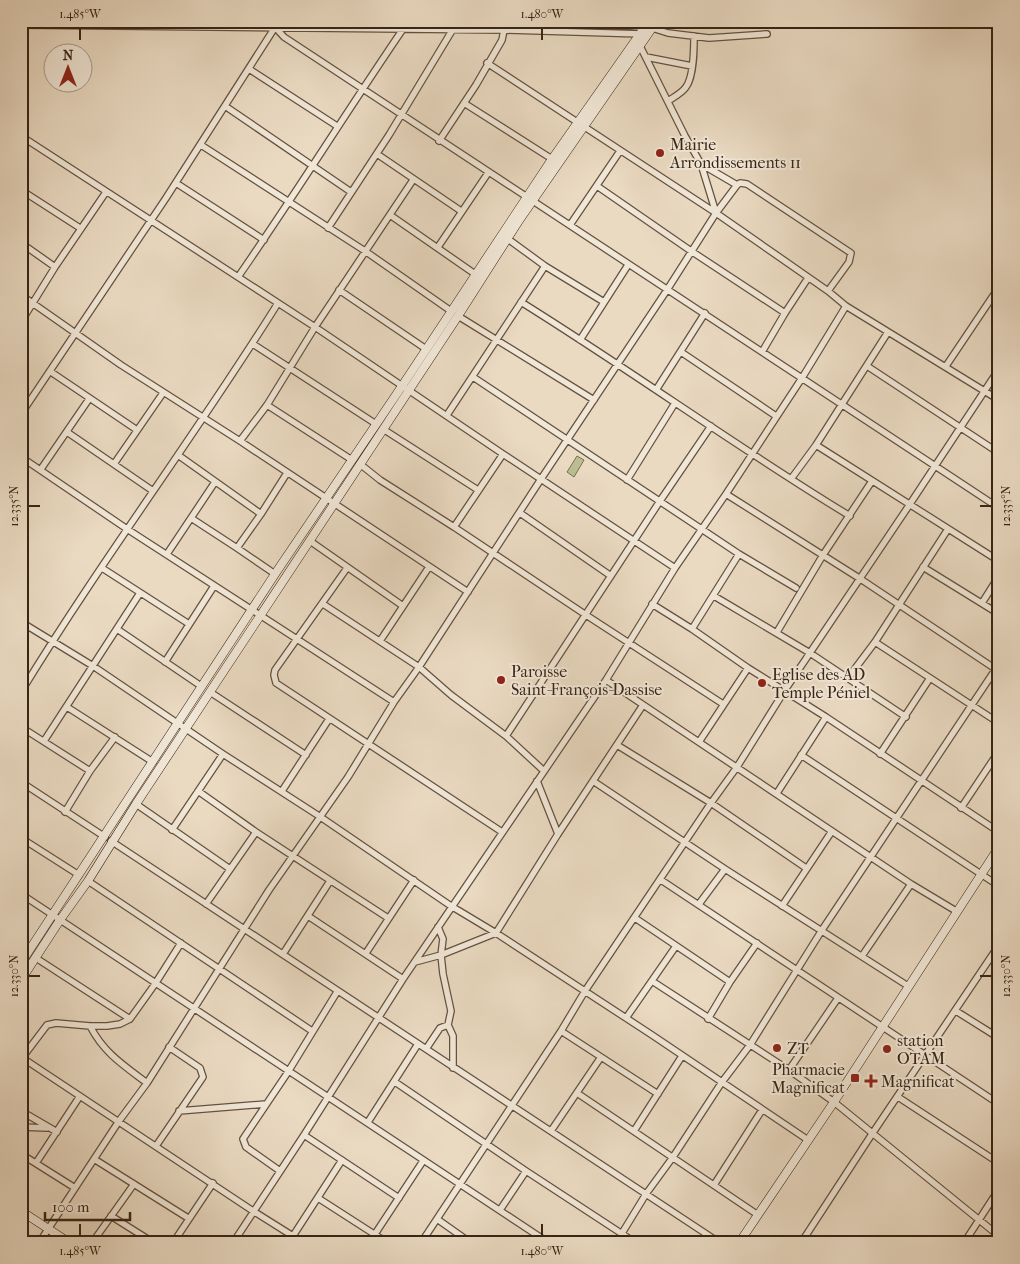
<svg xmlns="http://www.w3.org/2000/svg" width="1020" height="1264" font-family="'IM FELL French Canon',serif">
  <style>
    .green { fill: #babe91; stroke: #787152 }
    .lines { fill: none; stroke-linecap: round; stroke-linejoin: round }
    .street-casing { stroke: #645240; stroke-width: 8 }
    .secondary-casing { stroke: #372414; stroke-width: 9 }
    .street { stroke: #f1e7d7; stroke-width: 5.5 }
    .secondary { stroke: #f1e7d7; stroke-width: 8 }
    .ticks { fill: none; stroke: #372414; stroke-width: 2 }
    .poi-dot { fill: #8f2418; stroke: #f1e7d7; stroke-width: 2 }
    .labels { text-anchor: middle; stroke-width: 4; stroke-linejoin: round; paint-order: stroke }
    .poi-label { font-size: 16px; fill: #372414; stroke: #f1e7d7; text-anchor: start }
    .neatline { fill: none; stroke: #372414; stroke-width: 2 }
    .ticks-label { font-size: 12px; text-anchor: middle; fill: #372414 }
  </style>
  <rect width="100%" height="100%" fill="#eadac2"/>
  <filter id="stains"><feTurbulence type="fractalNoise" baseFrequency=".004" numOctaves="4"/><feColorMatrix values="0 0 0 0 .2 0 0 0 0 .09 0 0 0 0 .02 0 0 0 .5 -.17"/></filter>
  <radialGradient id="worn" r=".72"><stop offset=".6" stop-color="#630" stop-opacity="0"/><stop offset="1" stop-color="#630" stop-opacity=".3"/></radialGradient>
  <path class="green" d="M577,456L584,460L574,477L567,472Z"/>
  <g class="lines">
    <g class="street-casing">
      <path id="street" d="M371,21L627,26L652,28L668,33L709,38L767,34
        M21,25L504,30L642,34
        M275,27L284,37L999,508
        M640,46L685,136L701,164L716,213
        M646,57L692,66
        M487,63L716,213L828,291L846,306L999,400
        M249,69L337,126
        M668,101C674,97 682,93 686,87C694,76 694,49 694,36
        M464,103L552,159
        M225,106L351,192
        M21,136L315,327L503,454L675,568
        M439,141L476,85L502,40L504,30
        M201,145L365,251L451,311
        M377,154L461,211
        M701,164L737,185
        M176,183L264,240
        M597,186L691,251L785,313
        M21,190L80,228
        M390,215L475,274
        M570,225L620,151
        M328,228L389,135L453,29
        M508,239L545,266L604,302
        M21,243L55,267
        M438,247L488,173
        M238,277C295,195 347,111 403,29
        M339,290L426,349
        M21,295L121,365L240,441L468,592
        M521,302C632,371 738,448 850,516
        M458,316L594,400
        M21,322L55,267L106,192
        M580,340L628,265
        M253,344L376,424
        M681,352L776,416
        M762,352L785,313L808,278
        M867,366L999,453
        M946,366L999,287
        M51,372L137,430
        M473,377L739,554L796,588
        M656,390L705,313
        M267,405L352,460
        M21,414L166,198L279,21
        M447,415L545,266
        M383,429L478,490
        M67,432L153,491
        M240,441L267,405L315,327L413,180
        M816,445L999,561
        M178,455L261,514L287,473
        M21,457L127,529L394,702
        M114,464L163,393
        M360,464L380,480L454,527L586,615L723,704
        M41,469L89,399
        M791,479L816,445L888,332
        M627,480L675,403
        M726,494L859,578L997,670
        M520,513L611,576
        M191,518L237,548L261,514
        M454,527L503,454
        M310,541L403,606
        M237,548L275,574
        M167,554L215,482
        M923,567L999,614
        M102,568L189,624
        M347,568L275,670L274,675L276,683L502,832
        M714,596L810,653L906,717
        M982,603L999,576
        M323,604L419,667L451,695L506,736
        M652,604L692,629L748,668L826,717L999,832
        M21,622L93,666L223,754L319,816L451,906L496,933L652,1035L808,1140
        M117,629L201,686
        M692,629L739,554
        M777,632L823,555L872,481
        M380,641L429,567
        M875,642L999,723
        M165,662L214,586
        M848,678L875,642L948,529
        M606,680L911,884L956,911
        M21,692C102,559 196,435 278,303
        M210,692L306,755
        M67,707L153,762
        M21,727L90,771
        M44,741L140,593
        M699,742L748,668
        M617,745L711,803L806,868
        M880,754L930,678
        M801,755L999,886
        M544,771L506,736L660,501L711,426
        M537,781L558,834
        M593,781L725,869L908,986
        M21,782L105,837
        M198,791L256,832L388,918
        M282,791L329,719
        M777,793L826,717
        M136,804L230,869
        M961,808L999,751
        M65,812L90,771L115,737
        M172,830L223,754
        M21,838L79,875
        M111,841L720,1243
        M661,880L999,1104
        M88,881L312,1031
        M21,894L549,1243
        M206,904L256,832
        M699,904L725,869
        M782,906L832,831
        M308,916L403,979
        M635,918L730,982
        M438,927L443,939L441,955L443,974L451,1011L448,1025
        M366,953L414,880
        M283,954L330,881
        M862,956L911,884
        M36,958L130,1019
        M415,962L441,955L496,933L558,834L643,705
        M652,981L789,1070L834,1102L999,1236
        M956,1011L999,1038
        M626,1018L676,946
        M708,1019L730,982L757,943
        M90,1026C104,1053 123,1065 147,1083
        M561,1031L658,1094
        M993,1034L999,1026
        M426,1049L440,1028L448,1025L453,1036V1068
        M21,1057L253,1211L304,1243
        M22,1058L47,1025L56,1023L90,1026H107L120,1024L130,1019L155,984L181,943
        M789,1070L838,998
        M395,1082L526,1171L636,1243
        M577,1093L758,1215
        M898,1097L999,1163
        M21,1111L57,1132
        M179,1111L266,1104
        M368,1122L418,1044
        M21,1127L47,1128
        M551,1131L601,1057
        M634,1131L682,1056
        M304,1135L399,1198
        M156,1146L203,1077L200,1068L169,1047
        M21,1154L75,1188
        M94,1159L188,1218
        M36,1163L80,1096
        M280,1171L246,1147L243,1139L288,1072L337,992
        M714,1185L762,1110
        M318,1198L388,1243
        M500,1210L526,1171
        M111,1216L154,1243
        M437,1219L471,1243
        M375,1234L423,1161
        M293,1236L342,1160
        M39,1243L119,1121L147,1083L269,890L348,777L394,702L419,667L541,479L667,290L716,213L737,185L740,183L747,184L851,253L849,262L828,291
        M92,1243L134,1184
        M173,1243L213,1183
        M233,1243L304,1135L403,979L606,680L675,568L726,494L802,378L846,306
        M421,1243L561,1031L585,991L711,803L737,767L785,690L910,504L999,369
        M616,1243L646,1194L673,1157L722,1082L750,1045L822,930L999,664
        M801,1243L872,1134L999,945
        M964,1243L999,1189"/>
    </g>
    <g class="secondary-casing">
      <path id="secondary" d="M21,963L275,574L402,386L552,159L649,21
        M21,980L60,920L88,881L136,804L458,316L518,222L657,21
        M21,1211L70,1243
        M739,1243L834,1102L999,847"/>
    </g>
    <use href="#street" class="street"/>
    <use href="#secondary" class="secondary"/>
  </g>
  <path class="ticks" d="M80,28V40M542,28V40M28,506H40M980,506H992M28,976H40M980,976H992M80,1224V1236M542,1224V1236"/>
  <g class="poi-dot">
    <circle cx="660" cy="153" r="5"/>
    <circle cx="501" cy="680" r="5"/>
    <circle cx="762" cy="683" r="5"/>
    <circle cx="777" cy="1048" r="5"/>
    <circle cx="887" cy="1049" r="5"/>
    <rect x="850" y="1073" width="10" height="10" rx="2.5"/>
    <path d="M868.5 1073.5h5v5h5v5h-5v5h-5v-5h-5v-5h5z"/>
  </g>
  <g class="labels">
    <g class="poi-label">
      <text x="670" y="150">Mairie<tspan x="670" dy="18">Arrondissements 11</tspan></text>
      <text x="511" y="677">Paroisse<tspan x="511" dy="18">Saint-François-Dassise</tspan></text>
      <text x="772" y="680">Eglise des AD<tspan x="772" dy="18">Temple Péniel</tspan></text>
      <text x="897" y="1046">station<tspan x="897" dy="18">OTAM</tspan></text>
      <text x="787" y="1054">ZT</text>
      <text x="845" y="1075" text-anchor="end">Pharmacie<tspan x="845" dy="18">Magnificat</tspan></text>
      <text x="881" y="1087">Magnificat</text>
    </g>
  </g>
  <rect width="1020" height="1264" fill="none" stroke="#eadac2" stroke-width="55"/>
  <g transform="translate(68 68)"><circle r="24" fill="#f1e7d7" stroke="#a79989"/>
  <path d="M0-4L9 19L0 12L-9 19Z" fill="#8f2418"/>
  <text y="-8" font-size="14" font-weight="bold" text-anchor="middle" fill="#372414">N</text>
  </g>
  <path d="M45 1212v8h85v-8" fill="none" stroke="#372414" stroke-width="2.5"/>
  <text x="52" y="1212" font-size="15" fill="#372414" stroke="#f1e7d7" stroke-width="4" paint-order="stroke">100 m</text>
  <rect x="28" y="28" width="964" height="1208" class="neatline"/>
  <g class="ticks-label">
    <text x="80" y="18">1.485°W</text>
    <text x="542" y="18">1.480°W</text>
    <text transform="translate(14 506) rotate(-90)" y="4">12.335°N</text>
    <text transform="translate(1006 506) rotate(-90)" y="4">12.335°N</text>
    <text transform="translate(14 976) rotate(-90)" y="4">12.330°N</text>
    <text transform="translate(1006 976) rotate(-90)" y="4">12.330°N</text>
    <text x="80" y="1255">1.485°W</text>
    <text x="542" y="1255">1.480°W</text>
  </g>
  <rect width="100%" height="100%" filter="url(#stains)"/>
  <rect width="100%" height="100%" fill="url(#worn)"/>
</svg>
